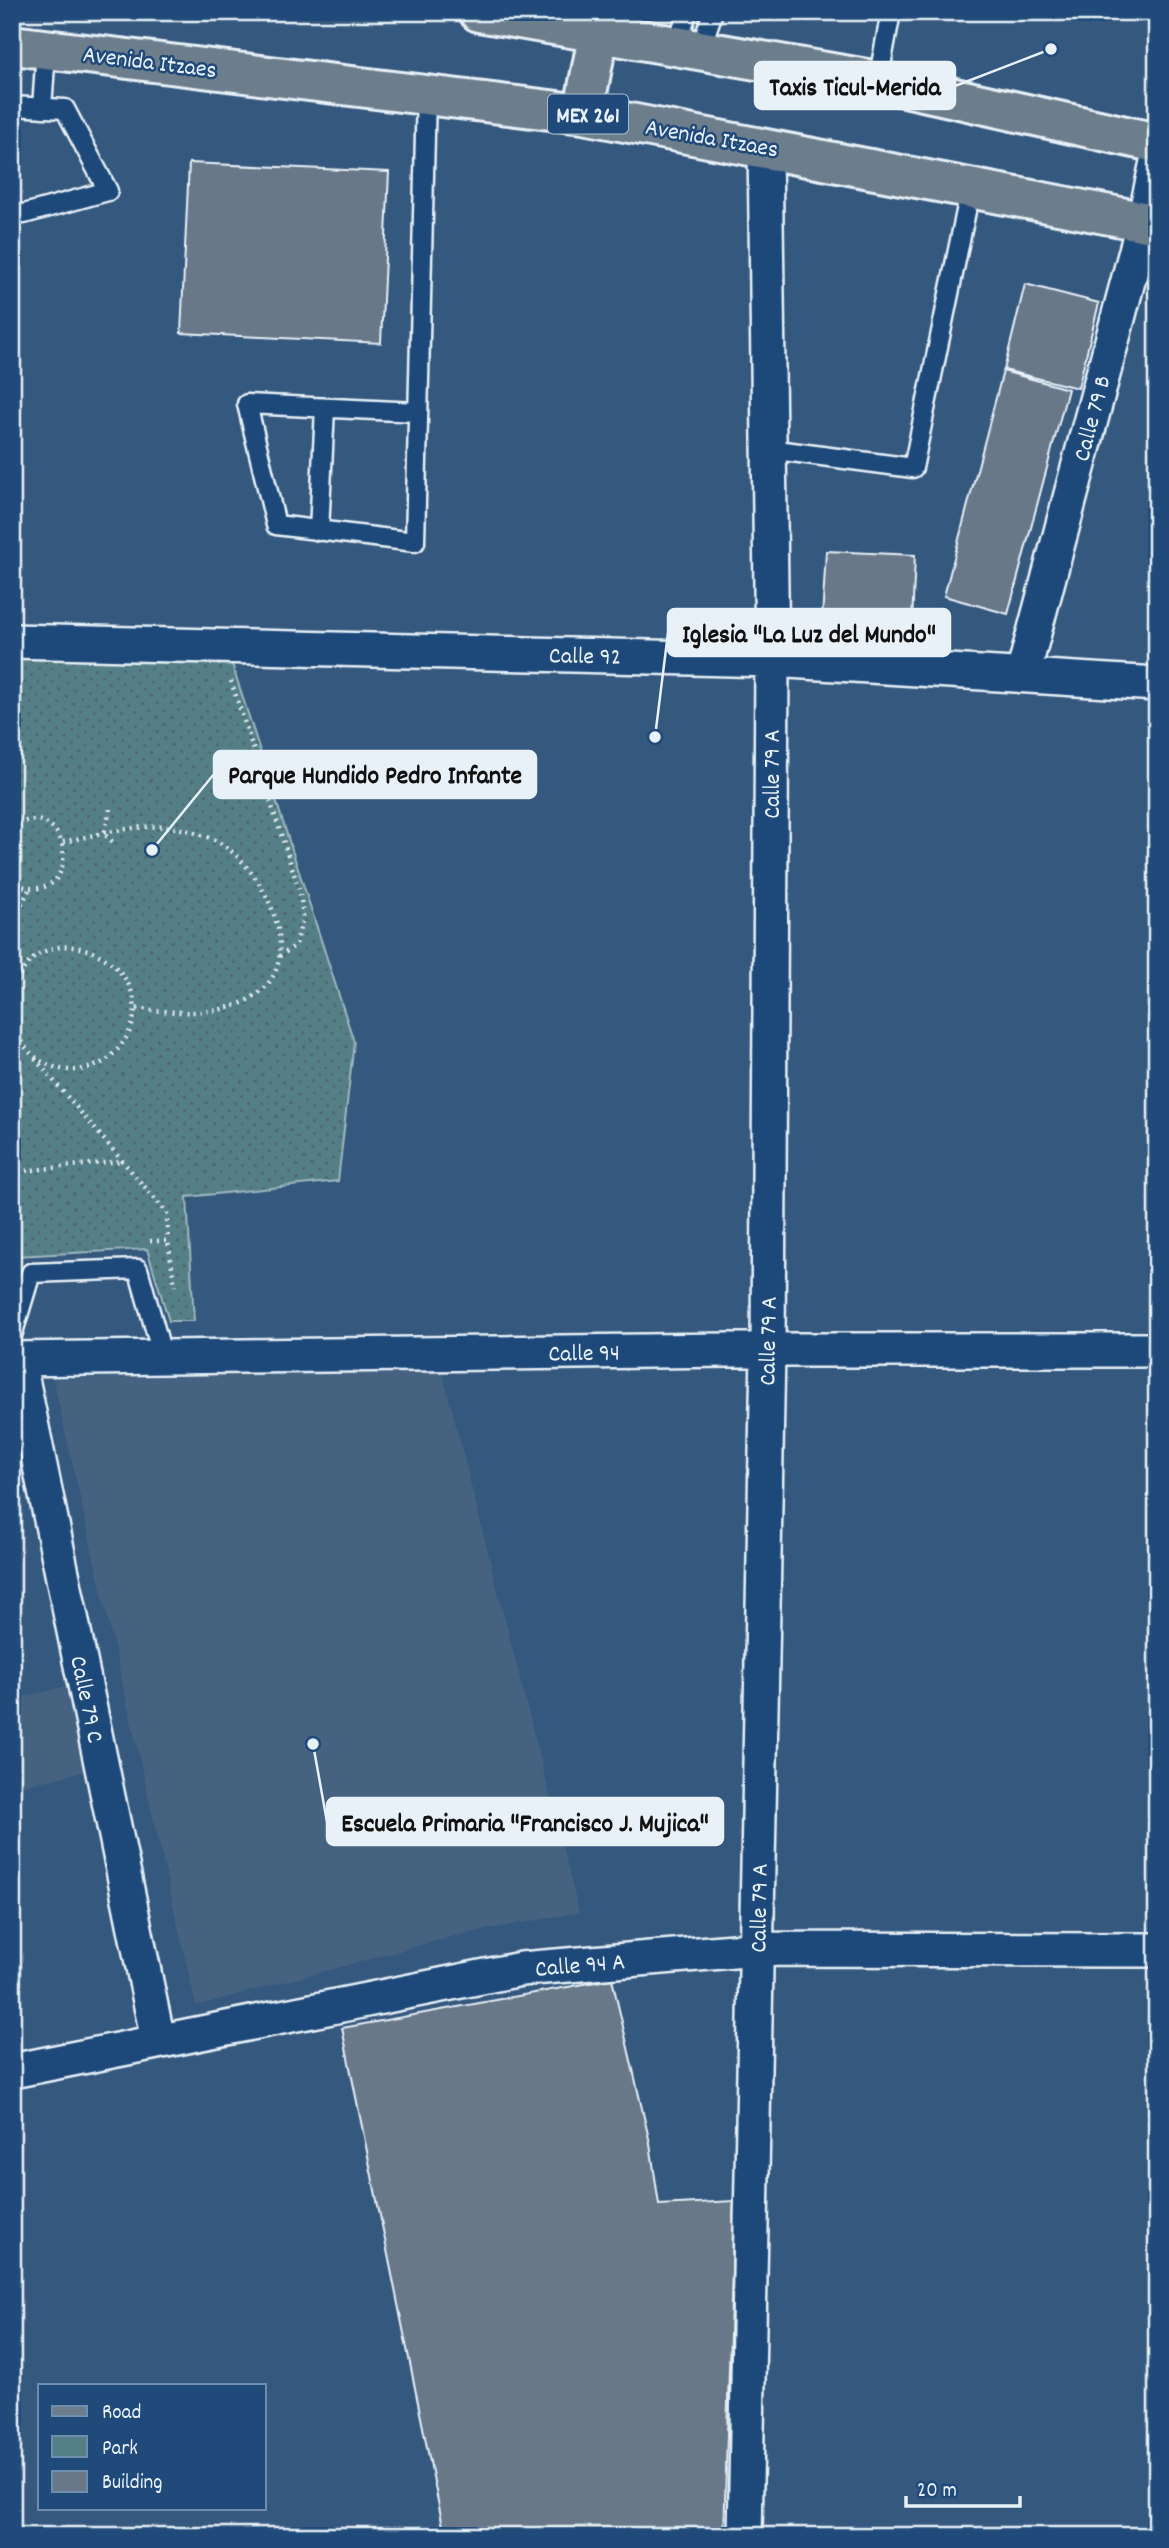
<svg xmlns="http://www.w3.org/2000/svg" width="1169" height="2548" font-family="Dekko,sans-serif">
  <style>
    .built { fill: #456281 }
    .green { fill: url(#green-dots); stroke: #9eb8bf; stroke-width: 2 }
    .building { fill: #697888; stroke: #e8f1f8; stroke-width: 2 }
    .lines { fill: none; stroke-linecap: round; stroke-linejoin: round }
    .service-casing { stroke: #e8f1f8; stroke-width: 23 }
    .minor-casing { stroke: #e8f1f8; stroke-width: 38 }
    .primary-casing { stroke: #e8f1f8; stroke-width: 44 }
    .path { stroke: #e8f1f8; stroke-width: 4.5; stroke-dasharray: 2 5; stroke-linecap: butt }
    .service { stroke: #1f4a7a; stroke-width: 18 }
    .minor { stroke: #1f4a7a; stroke-width: 33 }
    .primary { stroke: #6c7d8c; stroke-width: 38 }
    .labels { text-anchor: middle; stroke-width: 5; stroke-linejoin: round; paint-order: stroke }
    .shield { fill: #1f4a7a; stroke: #acbfd2; stroke-width: 2 }
    .shield-label { font-size: 23px; font-weight: bold; fill: #e8f1f8 }
    .street-label { font-size: 24px; fill: #e8f1f8; stroke: #1f4a7a }
    .leader { fill: none; stroke: #e8f1f8; stroke-width: 2.5 }
    .callout-dot { fill: #e8f1f8; stroke: #1f4a7a; stroke-width: 2.5 }
    .callout { fill: #e8f1f8; stroke: #e8f1f8; stroke-width: 2.5 }
    .callout-label { font-size: 26px; text-anchor: middle; font-weight: bold; fill: #111 }
  </style>
  <defs>
    <pattern id="green-dots" width="8" height="8" patternUnits="userSpaceOnUse" patternTransform="scale(1.75)"><rect width="8" height="8" fill="#557f86"/><path d="M2 2h.1M6 6h.1" fill="none" stroke="#4e666b" stroke-width="1.8" stroke-linecap="round"/></pattern>
  </defs>
  <rect width="100%" height="100%" fill="#35587e"/>
  <filter id="ink" filterUnits="userSpaceOnUse"><feTurbulence type="fractalNoise" baseFrequency=".0143" numOctaves="2"/><feDisplacementMap in="SourceGraphic" scale="14" xChannelSelector="R" yChannelSelector="G"/><feConvolveMatrix kernelMatrix="1 2 1 2 8 2 1 2 1" color-interpolation-filters="sRGB"/></filter>
  <g filter="url(#ink)">
    <path class="built" d="M442,1370L579,1912L455,1936L196,2006L53,1379Z
      M65,1687L84,1772L12,1788V1699Z"/>
    <path class="green" d="M12,653L230,658L354,1042L338,1181L187,1197L194,1321H169L147,1249L16,1256L12,1266Z"/>
    <path class="building" d="M189,163L389,172L381,343L181,333Z
      M1025,284L1099,303L1078,388L1004,370Z
      M1003,371L1068,389L1008,614L944,596Z
      M826,551L915,555L912,624L822,620Z
      M612,1979L650,2143L659,2205L734,2201L724,2536H445L342,2028Z"/>
    <g class="lines">
      <g class="service-casing">
        <path id="service" d="M677,46L687,12
          M700,50L713,12
          M878,81L891,12
          M12,106L65,109L108,191L24,214L12,213
          M42,108L46,50
          M418,412L247,404L276,525L415,542L426,93
          M769,449L913,468L971,187
          M319,531L325,408
          M12,1336L31,1273L138,1269L163,1357"/>
      </g>
      <g class="minor-casing">
        <path id="minor" d="M12,641L772,660L1157,684
          M1023,674L1144,221L1157,162
          M12,1359L729,1350H1157
          M18,1359L158,2040
          M12,2071L521,1969L757,1949L1157,1950
          M745,2536L768,1350L772,660L765,147"/>
      </g>
      <g class="primary-casing">
        <path id="primary" d="M479,12L878,81L1157,143
          M12,45L583,114L1157,224
          M583,114L599,31"/>
      </g>
      <path class="path" d="M231,681L300,892L303,916L296,945L280,956
        M110,809L104,834L115,844
        M12,827C76,790 85,917 12,882
        M63,842C97,835 134,824 169,827C182,828 208,836 220,843C259,866 302,944 267,985C236,1020 175,1013 134,1008
        M12,923L30,888
        M12,995C41,888 192,981 111,1056C96,1070 70,1074 51,1066C31,1058 20,1043 12,1024
        M35,1059L167,1213L168,1241
        M12,1172L122,1161
        M150,1241H168L175,1286"/>
      <use href="#service" class="service"/>
      <use href="#minor" class="minor"/>
      <use href="#primary" class="primary"/>
    </g>
  </g>
  <g class="labels">
    <rect class="shield" x="548" y="94.5" width="80" height="39" rx="5"/>
    <g class="shield-label">
      <text x="588" y="122">MEX 261</text>
    </g>
    <g class="street-label">
      <text transform="translate(150 61) rotate(7)" y="8">Avenida Itzaes</text>
      <text transform="translate(712 137) rotate(10)" y="8">Avenida Itzaes</text>
      <text transform="translate(1091 418) rotate(-75)" y="8">Calle 79 B</text>
      <text transform="translate(585 655) rotate(1)" y="8">Calle 92</text>
      <text transform="translate(771 774) rotate(-90)" y="8">Calle 79 A</text>
      <text transform="translate(767 1341) rotate(-89)" y="8">Calle 79 A</text>
      <text transform="translate(584 1352) rotate(-1)" y="8">Calle 94</text>
      <text transform="translate(88 1699) rotate(78)" y="8">Calle 79 C</text>
      <text transform="translate(758 1908) rotate(-89)" y="8">Calle 79 A</text>
      <text transform="translate(580 1964) rotate(-5)" y="8">Calle 94 A</text>
    </g>
  </g>
  <path class="leader" d="M1051 49L955 86M655 737L668 633M152 850L214 774M313 1744L327 1822"/>
  <g class="callout-dot">
    <circle cx="1051" cy="49" r="7"/>
    <circle cx="655" cy="737" r="7"/>
    <circle cx="152" cy="850" r="7"/>
    <circle cx="313" cy="1744" r="7"/>
  </g>
  <g class="callout">
    <rect x="755" y="62" width="200" height="47" rx="7"/>
    <rect x="668" y="609" width="282" height="47" rx="7"/>
    <rect x="214" y="751" width="322" height="47" rx="7"/>
    <rect x="327" y="1798" width="396" height="47" rx="7"/>
  </g>
  <g class="callout-label">
    <text x="855" y="95">Taxis Ticul-Merida</text>
    <text x="809" y="642">Iglesia "La Luz del Mundo"</text>
    <text x="375" y="783">Parque Hundido Pedro Infante</text>
    <text x="525" y="1831">Escuela Primaria "Francisco J. Mujica"</text>
  </g>
  <rect width="1169" height="2548" fill="none" stroke="#1f4a7a" stroke-width="42"/>
  <rect x="21" y="21" width="1127" height="2506" fill="none" stroke="#e8f1f8" stroke-width="2.5" filter="url(#ink)"/>
  <rect x="38" y="2384" width="228" height="126" fill="#1f4a7a" stroke="#6f8dac" stroke-width="2"/>
  <rect x="52" y="2406" width="35" height="10" fill="#6c7d8c" stroke="#6f8dac" stroke-width="2"/>
  <text x="102" y="2418" font-size="21" fill="#e8f1f8">Road</text>
  <rect x="52" y="2436" width="35" height="21" fill="#557f86" stroke="#6f8dac" stroke-width="2"/>
  <text x="102" y="2454" font-size="21" fill="#e8f1f8">Park</text>
  <rect x="52" y="2471" width="35" height="21" fill="#697888" stroke="#6f8dac" stroke-width="2"/>
  <text x="102" y="2488" font-size="21" fill="#e8f1f8">Building</text>
  <path d="M906 2496v10h114v-10" fill="none" stroke="#e8f1f8" stroke-width="3.5"/>
  <text x="917" y="2496" font-size="21" fill="#e8f1f8" stroke="#1f4a7a" stroke-width="5" paint-order="stroke">20 m</text>
</svg>
